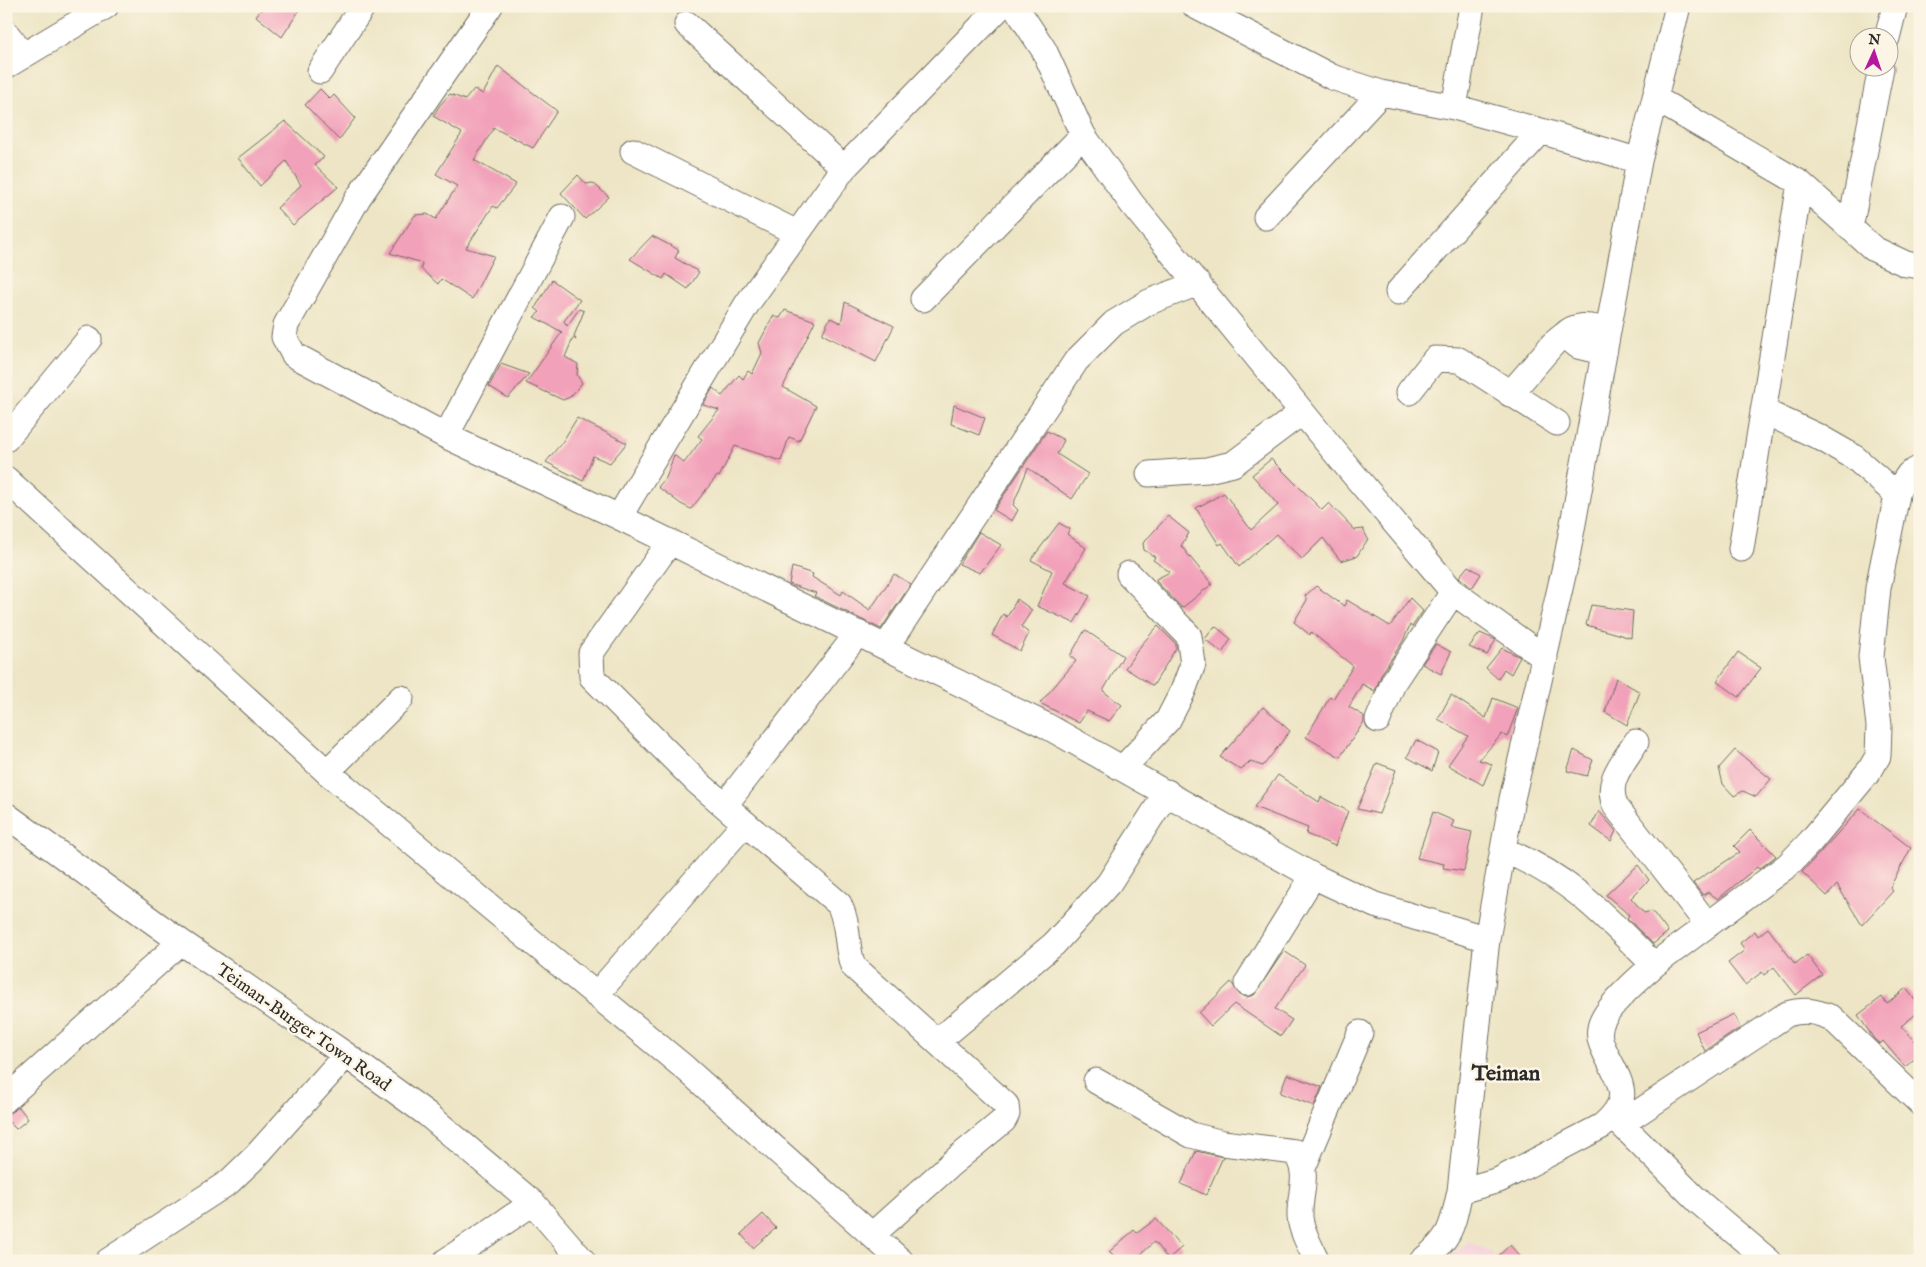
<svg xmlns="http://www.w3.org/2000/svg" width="1926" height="1267" font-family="'IM FELL English',serif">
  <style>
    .built { fill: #f5cfdb }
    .building { fill: #f2a1ba }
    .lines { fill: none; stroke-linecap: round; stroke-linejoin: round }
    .minor-casing { stroke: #6f6c61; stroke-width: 27 }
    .minor { stroke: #fff; stroke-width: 25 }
    .labels { text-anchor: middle; stroke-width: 5; stroke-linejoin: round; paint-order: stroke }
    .street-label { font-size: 18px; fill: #2b2b2b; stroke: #fcf5e5 }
    .district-label { font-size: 22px; font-weight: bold; fill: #2b2b2b; stroke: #fcf5e5 }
  </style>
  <rect width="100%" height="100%" fill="#fcf5e5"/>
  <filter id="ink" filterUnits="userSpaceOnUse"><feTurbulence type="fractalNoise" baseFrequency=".02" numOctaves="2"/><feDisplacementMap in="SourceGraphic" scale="10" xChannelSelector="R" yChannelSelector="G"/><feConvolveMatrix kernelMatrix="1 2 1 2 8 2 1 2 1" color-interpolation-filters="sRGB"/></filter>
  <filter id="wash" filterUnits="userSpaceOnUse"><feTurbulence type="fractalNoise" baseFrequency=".0096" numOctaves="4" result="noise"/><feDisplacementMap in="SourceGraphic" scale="20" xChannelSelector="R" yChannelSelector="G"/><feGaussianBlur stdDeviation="1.12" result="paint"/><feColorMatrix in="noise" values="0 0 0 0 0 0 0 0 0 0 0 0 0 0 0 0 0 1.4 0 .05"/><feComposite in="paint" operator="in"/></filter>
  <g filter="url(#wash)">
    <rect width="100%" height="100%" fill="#ede5c5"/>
    <path class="built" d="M1468,1242L1490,1251L1499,1261H1445Z"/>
    <g id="blocks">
      <path class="building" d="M264,6H302L282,37L256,16Z
        M498,66L557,111L533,148L494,128L474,160L516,184L497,208L493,206L466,248L494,256L472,299L441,279L438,284L421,269L422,263L390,253L415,215L427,214L436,219L457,186L436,174L462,133L433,116L440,105L450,94L465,100L474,89L483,94Z
        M320,89L330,99L334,95L355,118L339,140L305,105Z
        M285,121L324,157L315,165L338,187L293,225L277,208L301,185L286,161L260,186L238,158Z
        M578,175L586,184L593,183L609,197L585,219L561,193Z
        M652,236L679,250L675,258L699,272L688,289L666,274L663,279L630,259Z
        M552,280L580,300L564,321L567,326L579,309L584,311L574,336L576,340L573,338L565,357L578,364L577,375L582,383L570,397L563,400L526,383L562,332L534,317L540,312L535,308Z
        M845,302L894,326L876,362L822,334L830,318L841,323Z
        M785,310L815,321L783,387L816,406L799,441L789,437L781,461L735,446L719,477L717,476L691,509L681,504L658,487L666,478L674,455L684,463L702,439L698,436L719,410L703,405L713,388L722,396L739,375L743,379L748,371L752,374L762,353L759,343L773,316L780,318Z
        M501,364L529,374L508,398L489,386Z
        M954,405L985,418L979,435L951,424Z
        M577,418L627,443L610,463L593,456L583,481L546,462L563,441Z
        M1047,431L1064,440L1057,454L1088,474L1072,499L1028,468L1013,505L1018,510L1012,521L994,510Z
        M1271,459L1322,510L1329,503L1355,530L1363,529L1368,539L1357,556L1341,561L1323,538L1302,559L1276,534L1239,567L1222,543L1219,545L1196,508L1224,493L1251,530L1278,505L1252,475Z
        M1168,516L1189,533L1181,546L1212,584L1182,608L1157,582L1156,579L1170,572L1153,560L1155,557L1144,550L1143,543Z
        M1059,523L1070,529L1067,534L1086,548L1065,583L1090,596L1074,623L1037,606L1052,571L1031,560Z
        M979,532L1001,545L980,573L959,564Z
        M1468,566L1481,574L1472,588L1459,577Z
        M792,567L813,574L812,577L841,595L843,591L870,610L894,574L911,584L881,629L814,596L816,593L789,584Z
        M1316,586L1344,606L1347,600L1390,626L1410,598L1423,611L1412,627L1410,625L1403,641L1382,673L1375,691L1362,684L1349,707L1364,716V722L1340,757L1306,737L1330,697L1333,699L1353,666L1311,632L1310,635L1294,622L1307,600L1305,596Z
        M1017,599L1032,610L1021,627L1029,633L1020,651L992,635L1003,614L1007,617Z
        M1591,605L1633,611L1631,638L1586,625Z
        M1158,626L1176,644V648L1153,686L1125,668L1142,644Z
        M1215,626L1231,639L1222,653L1205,639Z
        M1085,630L1123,656L1103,691L1122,705L1109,721L1087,711L1079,723L1040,703L1076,661L1070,656Z
        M1480,633L1496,640L1487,655L1469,647Z
        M1436,644L1451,652L1441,674L1422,664Z
        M1502,648L1520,657L1511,674L1504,669L1498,679L1486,668Z
        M1738,652L1761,668L1739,697L1717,681Z
        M1616,678L1640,692L1627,725L1605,712Z
        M1451,695L1486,718L1493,698L1518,708L1507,737L1502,734L1479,760L1492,764L1483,785L1448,765L1468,736L1438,719Z
        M1263,707L1290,731L1263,766L1250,762L1241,770L1220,757Z
        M1416,740L1438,752L1432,771L1407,757Z
        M1574,750L1593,760L1587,776L1567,771Z
        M1735,750L1771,779L1756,797L1743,791L1734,796L1723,784L1719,768Z
        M1377,763L1396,770L1379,814L1357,809Z
        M1278,775L1319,802L1321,797L1348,811L1335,846L1306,834L1308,828L1254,807Z
        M1860,809L1911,848L1890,887L1893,891L1862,925L1837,885L1827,896L1802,872Z
        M1599,811L1616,831L1611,841L1591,826Z
        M1433,812L1454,821L1451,827L1472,832L1464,871L1443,868L1444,864L1417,858Z
        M1750,830L1776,856L1759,869L1757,867L1718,899L1708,892L1703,895L1693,883L1740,852L1734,846Z
        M1638,865L1649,880L1631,898L1644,913L1652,911L1668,932L1653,944L1627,918L1629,915L1606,895Z
        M1768,928L1795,964L1807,955L1822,975L1796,995L1774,967L1764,975L1762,972L1745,985L1728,963L1745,950L1740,943L1755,931L1758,936Z
        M1284,951L1305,965L1275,1009L1292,1020L1281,1036L1234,1004L1211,1026L1199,1013L1231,982L1240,995L1247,997L1254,995Z
        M1906,988L1920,1007V1011L1901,1026L1920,1048V1054L1905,1067L1883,1041L1880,1044L1874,1039L1858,1015L1882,997L1887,1004Z
        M1734,1014L1740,1028L1705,1051L1696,1032Z
        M1287,1074L1322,1087L1314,1106L1280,1093Z
        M19,1107L28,1119L16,1129L6,1119V1115Z
        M1196,1151L1223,1157L1206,1195L1181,1184Z
        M763,1214L776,1228L753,1248L741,1234Z
        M1156,1219L1182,1247L1168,1259L1154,1242L1134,1261H1118L1109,1252L1134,1230L1137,1233Z
        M1510,1245L1524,1261H1493Z"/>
    </g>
  </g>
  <g filter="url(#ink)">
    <use href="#blocks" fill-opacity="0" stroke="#6f6c61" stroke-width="1"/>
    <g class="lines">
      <g class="minor-casing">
        <path id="minor" d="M490,6L358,198L286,325L284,337L294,355L446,436L619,517L1045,725L1313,876L1375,905L1487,939
          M1015,6L1044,50L1083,135L1132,204L1339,457L1453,592L1545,658
          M1195,6L1332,77L1381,93L1454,107L1541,131L1639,161
          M687,24L844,168
          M6,33L23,55
          M1887,38L1895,6
          M6,66L106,6
          M320,71L363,6
          M1656,99L1800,183L1874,249L1906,264L1920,266
          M1454,107L1472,6
          M633,151L797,233
          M1266,217L1381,93
          M1850,228L1881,68
          M1398,292L1541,131
          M923,299L1083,135
          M1603,352L1578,346L1564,335C1577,322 1590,327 1607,330
          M1409,392L1435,359L1459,360L1557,423
          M1510,394L1553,344L1564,335
          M1763,411L1819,437L1854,457L1897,495
          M446,436L562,217
          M6,439L89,339
          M1149,474L1207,470L1233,464L1302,412
          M6,479L327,772L685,1068L901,1261
          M619,517L747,304L844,168L1001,6
          M670,542L591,653L592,677L696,781L839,904C850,927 845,944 853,966L935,1040L950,1031L1054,944L1109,883L1167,792
          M1741,549L1800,183
          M886,647L1076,361L1114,323L1149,302L1198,283
          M1378,720L1394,681L1453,592
          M1636,742C1623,763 1604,782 1616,807L1708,925
          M1123,768L1168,720L1183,691L1193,664L1189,636L1129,574
          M327,772L401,698
          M725,805L858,633
          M6,815L181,942L346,1055L427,1114L533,1203L583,1261
          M1503,850C1569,876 1605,916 1654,965
          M1247,983L1313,876
          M596,995L745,823
          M1096,1081L1191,1135L1223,1143L1295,1152C1311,1175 1299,1191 1300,1217C1301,1231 1311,1248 1317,1261
          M6,1099L181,942
          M1614,1117L1700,1203L1769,1261
          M1621,1124L1787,1014C1805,1009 1815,1011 1832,1018L1920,1103
          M1303,1168L1360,1033
          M1460,1191L1499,1180L1602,1126C1633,1099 1622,1086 1606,1054C1602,1045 1598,1038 1600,1028C1603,1009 1639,978 1654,965L1788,865L1811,841L1870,770L1878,756L1879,726L1871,657L1878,588L1898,490L1909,474L1920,468
          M872,1235L952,1163L1004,1120L1007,1114L1006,1105L935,1040
          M108,1261L229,1182L256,1156L346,1055
          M446,1261L533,1203
          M1422,1261C1452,1237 1452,1227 1460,1191L1487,939L1512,799L1566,562L1639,161L1678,6"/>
      </g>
      <use href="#minor" class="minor"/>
    </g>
  </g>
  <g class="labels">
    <g class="street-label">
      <text transform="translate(304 1027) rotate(35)" y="6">Teiman-Burger Town Road</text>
    </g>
    <g class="district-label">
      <text x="1506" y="1080">Teiman</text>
    </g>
  </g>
  <rect width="1926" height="1267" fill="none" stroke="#fcf5e5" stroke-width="25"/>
  <g transform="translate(1874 52) rotate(3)"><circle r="24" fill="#fcf5e5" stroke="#a8a49b"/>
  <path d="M0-4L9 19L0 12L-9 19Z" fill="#b5179e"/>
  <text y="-8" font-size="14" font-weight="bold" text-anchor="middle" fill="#2b2b2b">N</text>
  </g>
</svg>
